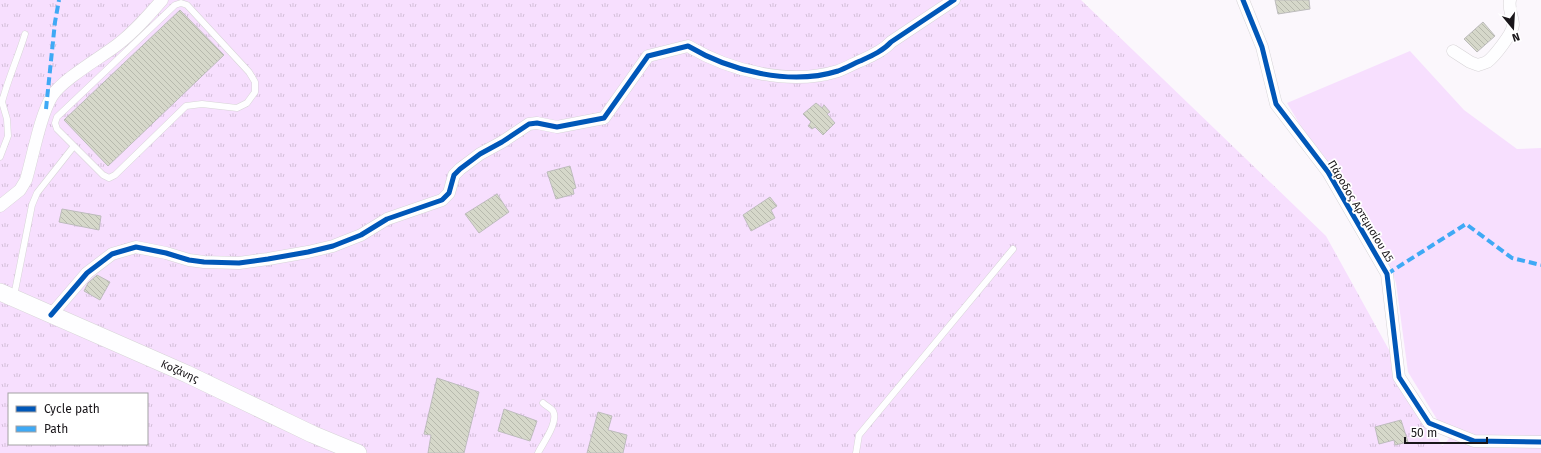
<svg xmlns="http://www.w3.org/2000/svg" width="1541" height="453" font-family="'Fira Sans',sans-serif">
  <style>
    .green { fill: #f7dffe }
    .park { fill: url(#park-tufts); fill-rule: evenodd }
    .building { fill: url(#building-back-hatch); stroke: #bdbcbc }
    .lines { fill: none; stroke-linecap: round; stroke-linejoin: round }
    .lane-casing { stroke: #d7d4d7; stroke-width: 7 }
    .street-casing { stroke: #d7d4d7; stroke-width: 13 }
    .secondary-casing { stroke: #d7d4d7; stroke-width: 18 }
    .lane { stroke: #fefeff; stroke-width: 6 }
    .street { stroke: #fefeff; stroke-width: 12 }
    .secondary { stroke: #fefeff; stroke-width: 17 }
    .quiet { stroke: #3fa9f5; stroke-width: 4; stroke-dasharray: 8 4; stroke-linecap: butt }
    .cycleway-casing { stroke: #fff; stroke-width: 8 }
    .cycleway { stroke: #0057b8; stroke-width: 5 }
    .labels { text-anchor: middle; stroke-width: 3.5; stroke-linejoin: round; paint-order: stroke }
    .street-label { font-size: 11px; fill: #19161a; stroke: #fff }
  </style>
  <defs>
    <pattern id="park-tufts" width="24" height="20" patternUnits="userSpaceOnUse"><rect width="24" height="20" fill="#f7dffe"/><path d="M3 7l-1-3M5 7V3M7 7l1-3M15 17l-1-3M17 17v-4M19 17l1-3" fill="none" stroke="#d3bfd9"/></pattern>
    <pattern id="building-back-hatch" width="6" height="6" patternUnits="userSpaceOnUse"><rect width="6" height="6" fill="#d6d8ca"/><path d="M-1 5l2 2M0 0l6 6M5-1l2 2" fill="none" stroke="#b7b9ad"/></pattern>
  </defs>
  <rect width="100%" height="100%" fill="#fbf7fc"/>
  <path class="green" d="M1410,51L1464,110L1517,149L1541,148V453H1435L1449,439L1408,372L1396,283L1388,261L1337,177L1324,157L1302,128L1287,103Z"/>
  <path class="park" d="M0,0H1081L1326,236L1446,453H0ZM9,394H147V444H9Z"/>
  <path class="building" d="M1275,0H1309L1310,9L1278,14Z
    M180,10L224,55L108,166L64,120Z
    M1483,22L1495,36L1477,52L1464,39Z
    M816,103L822,108L824,105L830,112L827,114L835,123L823,135L815,127L812,129L808,126L811,122L803,114Z
    M570,166L576,188L573,189L574,194L556,199L547,172Z
    M497,194L509,212L479,233L465,214Z
    M770,197L777,206L771,210L775,218L751,231L743,215Z
    M62,209L101,216L99,230L59,222Z
    M97,275L110,282L100,300L84,291L88,283Z
    M437,378L479,392L464,453H428L431,435L424,434Z
    M504,409L537,421L530,441L498,431Z
    M598,412L612,416L608,430L627,435L623,453H587Z
    M1401,420L1408,442L1395,445L1394,440L1379,444L1375,427Z"/>
  <g class="lines">
    <g class="lane-casing">
      <path id="lane" d="M2,102C8,79 18,57 25,34
        M0,157L8,136L7,119L2,102L0,100
        M14,296L32,205L37,193L74,146L103,175L109,178L115,175L186,106L202,104L237,108L247,103L255,92V82L249,72L187,5L181,3L175,5L57,117L55,123L57,129L74,146
        M538,453C543,443 559,422 553,411C551,408 546,406 543,403
        M856,453L859,435L1013,249"/>
    </g>
    <g class="street-casing">
      <path id="street" d="M1243,0L1262,47L1276,104L1328,172L1387,274L1399,377L1429,423L1474,441L1541,442
        M1453,51L1470,62L1478,65C1481,64 1485,63 1487,62C1494,57 1513,33 1513,25C1513,17 1508,9 1510,0
        M0,206L20,190L26,180C33,156 40,116 52,96C63,79 100,58 117,45C134,32 148,16 162,0
        M51,315L87,273L112,254L136,247L166,253L189,260L204,262L239,263L268,259L308,252L333,246L361,235L387,219L442,200L449,193L454,175L460,169L480,154L502,142L529,124L537,123L557,127L604,118L648,56L688,46C730,71 790,86 838,71C846,68 853,64 860,61C871,56 883,51 891,42L954,0"/>
    </g>
    <g class="secondary-casing">
      <path id="secondary" d="M0,292L187,374L312,434L358,453"/>
    </g>
    <use href="#lane" class="lane"/>
    <use href="#street" class="street"/>
    <use href="#secondary" class="secondary"/>
    <path class="quiet" d="M46,109L55,22L59,0
      M1387,274L1466,224L1512,258L1541,265"/>
    <g class="cycleway-casing">
      <path id="cycleway" d="M1243,0L1262,47L1276,104L1328,172L1387,274L1399,377L1429,423L1474,441L1541,442
        M51,315L87,273L112,254L136,247L166,253L189,260L204,262L239,263L268,259L308,252L333,246L361,235L387,219L442,200L449,193L454,175L460,169L480,154L502,142L529,124L537,123L557,127L604,118L648,56L688,46C730,71 790,86 838,71C846,68 853,64 860,61C871,56 883,51 891,42L954,0"/>
    </g>
    <use href="#cycleway" class="cycleway"/>
  </g>
  <g class="labels">
    <g class="street-label">
      <text transform="translate(1361 211) rotate(59)" y="4">Πάροδος Αρτεμισίου Δ5</text>
      <text transform="translate(180 371) rotate(24)" y="4">Κοζάνης</text>
    </g>
  </g>
  <rect x="8" y="393" width="140" height="52" fill="#ffffff" stroke="#a3a2a3"/>
  <rect x="16" y="406" width="20" height="6" fill="#0057b8" stroke="#a3a2a3"/>
  <text x="44" y="413" font-size="12" fill="#19161a">Cycle path</text>
  <rect x="16" y="426" width="20" height="6" fill="#3fa9f5" stroke="#a3a2a3"/>
  <text x="44" y="433" font-size="12" fill="#19161a">Path</text>
  <g transform="translate(1513 28) rotate(162)" stroke="#ffffff" stroke-width="3" paint-order="stroke">
  <path d="M0-3L7 15L0 10L-7 15Z" fill="#19161a"/>
  <text y="-6" font-size="11" font-weight="bold" text-anchor="middle" fill="#19161a">N</text>
  </g>
  <path d="M1405 437v6h82v-6" fill="none" stroke="#19161a" stroke-width="2"/>
  <text x="1411" y="437" font-size="12" fill="#19161a" stroke="#ffffff" stroke-width="3" paint-order="stroke">50 m</text>
</svg>
